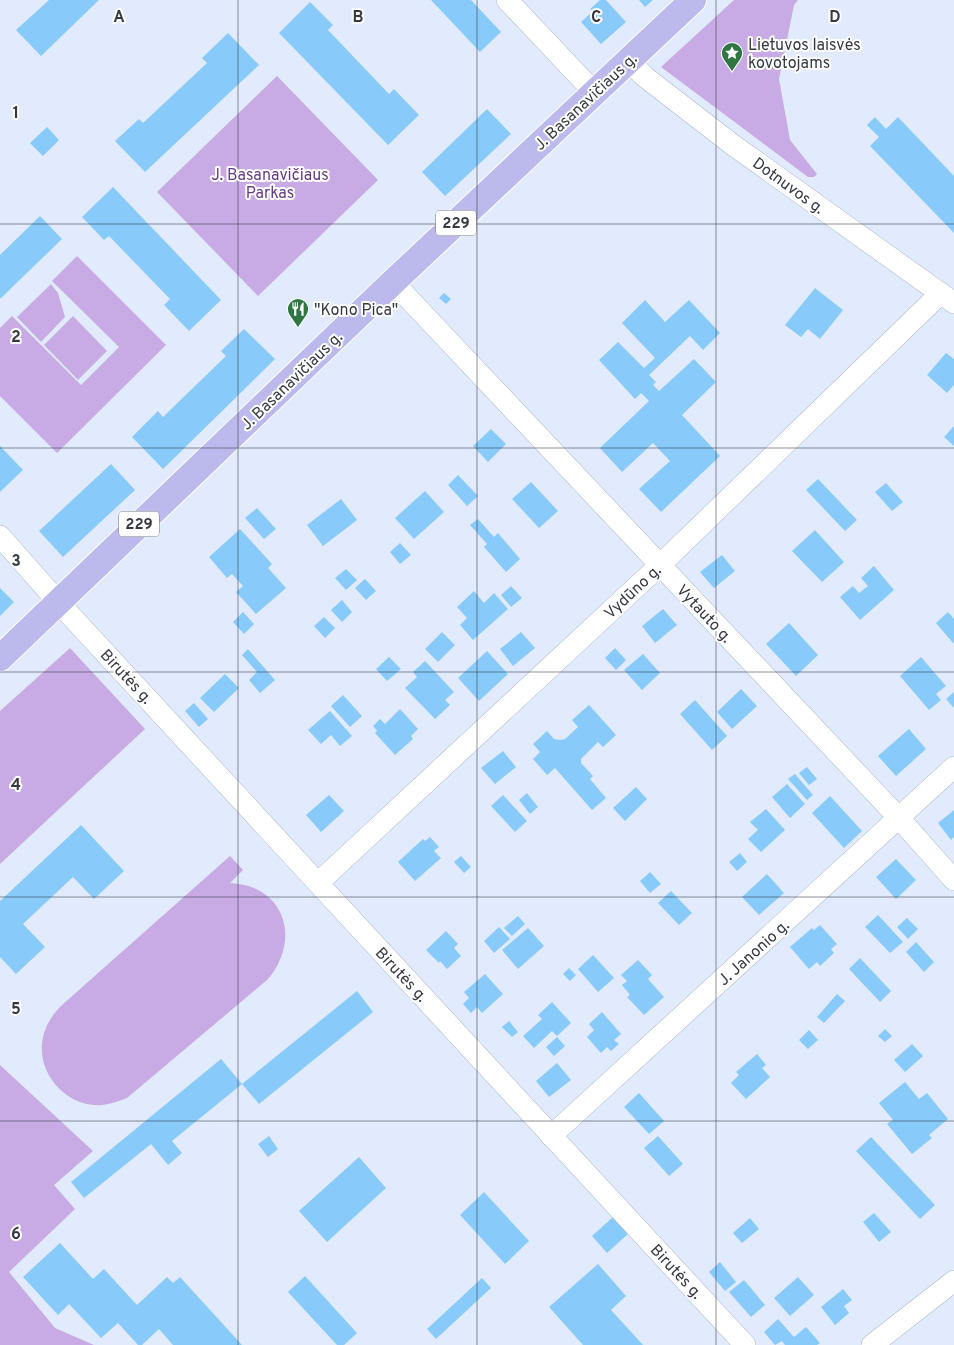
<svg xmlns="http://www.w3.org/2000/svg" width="954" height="1345" font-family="Overpass,sans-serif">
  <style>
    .green { fill: #c8abe4 }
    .building { fill: #88cbfb }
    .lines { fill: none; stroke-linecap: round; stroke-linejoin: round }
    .minor-casing { stroke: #aab6cc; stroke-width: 22 }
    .major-casing { stroke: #fff; stroke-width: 28 }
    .minor { stroke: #fff; stroke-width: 21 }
    .major { stroke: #bcb9ed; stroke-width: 26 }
    .grid { fill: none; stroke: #343942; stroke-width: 1; stroke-opacity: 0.55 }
    .labels { text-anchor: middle; stroke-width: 4; stroke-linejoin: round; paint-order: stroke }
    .shield { fill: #fff; stroke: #71747b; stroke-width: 1 }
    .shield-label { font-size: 15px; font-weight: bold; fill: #343942 }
    .poi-label { font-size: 16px; fill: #343942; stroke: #fff; text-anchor: start }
    .street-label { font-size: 16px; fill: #343942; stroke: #fff }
    .park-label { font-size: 16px; fill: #653b86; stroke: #fff }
    .grid-label { font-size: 16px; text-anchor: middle; font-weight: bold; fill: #343942; stroke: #fff; stroke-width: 4; stroke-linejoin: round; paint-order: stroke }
  </style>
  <rect width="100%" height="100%" fill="#e1ebfd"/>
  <path class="green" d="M734,0H798L794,5L779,79L790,140L817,174L814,177H808L661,67Z
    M277,76L378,180L258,296L157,192Z
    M77,256L166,345L57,453L0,396V328L12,316L81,385L119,347L52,281Z
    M51,284L58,293L65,317L41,342L17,317Z
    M73,316L107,351L78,380L44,345Z
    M70,648L145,729L0,864V711Z
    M230,856L243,870L230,883C240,884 250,885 260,891C294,911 291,954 267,980L127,1098C119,1101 111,1104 102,1105C66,1108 35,1072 43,1037C46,1024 53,1014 62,1005Z
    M0,1065L93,1151L54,1185L75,1209L9,1272L55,1328L94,1345H0Z"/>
  <path class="building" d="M49,0H99L41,56L16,30Z
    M431,0H471L501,32L480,52Z
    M600,0H606L626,22L601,44L581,22L593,11L590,9Z
    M639,0H653L645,7Z
    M310,2L333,25L328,30L389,94L394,89L419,115L388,145L279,33Z
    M228,33L259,65L145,172L115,141L139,119L143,123L207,63L202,58Z
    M487,109L511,134L445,196L422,172Z
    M875,117L886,129L898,117L954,176V233L870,146L879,137L867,125Z
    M47,127L59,140L43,156L30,143Z
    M113,187L221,300L189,331L164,305L170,299L109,236L104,240L82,217Z
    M40,216L62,239L0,299V255Z
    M815,288L843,310L820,339L808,329L801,337L785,325Z
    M444,293L451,299L446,304L439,298Z
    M645,300L665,322L689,300L720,333L703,350L690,336L649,375L656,382L653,385L659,391L694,359L716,382L682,415L720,456L661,512L639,489L670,461L653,443L622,472L600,448L649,401L641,393L635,399L599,360L618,342L644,368L655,358L622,323Z
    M244,329L275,359L163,469L132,437L158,411L163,417L226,356L221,351Z
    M946,353L954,359V385L947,393L927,375Z
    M954,426V446L944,437Z
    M491,429L506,444L488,462L473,446Z
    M0,446L23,470L0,492Z
    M111,464L135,490L63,557L39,531Z
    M458,475L478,496L467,506L448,485Z
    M818,479L857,520L845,531L806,490Z
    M531,482L558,511L539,528L512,499Z
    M886,483L903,502L892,511L875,492Z
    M425,491L444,512L414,539L395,518Z
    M341,499L357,520L323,546L307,525Z
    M257,508L276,529L264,539L245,518Z
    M478,519L494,537L498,533L520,559L506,572L484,547L487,544L470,525Z
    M240,529L272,564L268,568L286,588L256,614L236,592L243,586L232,574L227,578L209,557Z
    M815,530L844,562L822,582L792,551Z
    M400,543L411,555L400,564L390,552Z
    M722,555L735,571L714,588L700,572Z
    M874,566L894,590L860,620L840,597L853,586L859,593L868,586L861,578Z
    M346,569L357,580L346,590L335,578Z
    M365,579L376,591L366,600L355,588Z
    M511,586L522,598L511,607L501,595Z
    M0,588L14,602L0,616Z
    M474,591L484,603L494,593L508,609L473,640L460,625L467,618L457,607Z
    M342,600L352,612L342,622L331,610Z
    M663,609L677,625L655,643L642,626Z
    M243,612L254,624L244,634L233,622Z
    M948,612L954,619V644L936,623Z
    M324,617L335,628L325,638L314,626Z
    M789,623L818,655L796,676L766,644Z
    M442,632L455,645L438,662L425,649Z
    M521,632L535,648L513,666L500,649Z
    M615,648L626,660L616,670L605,658Z
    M248,649L275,680L260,693L249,680L257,672L242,655Z
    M487,651L508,674L479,701L458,678Z
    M643,654L660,673L642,690L624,670Z
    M389,657L401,669L387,681L376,669Z
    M921,657L946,686L936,694L941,700L929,710L900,676Z
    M425,661L454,692L445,700L450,705L435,719L405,688L417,677L413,672Z
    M225,674L239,688L214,712L200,698Z
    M741,689L757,706L732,729L717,712Z
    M954,692V708L946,699Z
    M343,695L362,716L350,727L331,706Z
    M695,700L727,736L712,750L680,714Z
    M194,703L208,719L199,727L185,711Z
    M589,705L616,735L603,747L598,742L581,759V763L593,776L590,779L606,798L592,810L555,768L547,775L533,759L540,752L533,744L547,731L554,739L560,740L565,739L578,727L572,720Z
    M400,709L418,729L411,736L413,739L395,755L375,733L377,731L373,726L380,719L385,724Z
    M330,711L352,736L340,746L331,735L321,744L308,730Z
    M909,729L926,749L896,776L878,756Z
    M503,751L516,767L495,784L481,768Z
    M807,767L817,779L809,785L799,773Z
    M795,774L813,795L807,800L788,779Z
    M787,784L805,804L790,818L772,797Z
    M636,787L647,799L625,821L613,808Z
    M527,793L538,807L530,814L519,800Z
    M329,795L344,811L321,832L306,815Z
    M503,795L527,821L515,832L491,806Z
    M830,796L862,831L844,848L812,813Z
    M766,809L785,830L761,852L748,839L758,830L750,822Z
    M954,810V837L951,840L938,823Z
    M81,825L124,871L94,899L73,877L23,924L45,947L16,974L0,957V901Z
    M430,837L439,847L434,851L441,858L415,881L398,862L423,839L425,841Z
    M740,853L747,862L737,871L729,862Z
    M461,856L471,867L464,873L454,862Z
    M896,859L916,880L896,899L876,877Z
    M650,872L661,884L650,893L640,881Z
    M767,874L784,893L759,915L742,897Z
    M671,891L692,913L679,925L658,903Z
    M878,915L903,942L890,953L865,927Z
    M518,916L525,924L512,936L504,928Z
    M907,918L918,929L908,939L897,927Z
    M820,925L837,944L831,949L834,953L820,966L817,962L809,969L790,947L812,928L814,930Z
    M499,927L510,939L494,953L484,941Z
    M528,928L544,946L518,969L502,950Z
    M446,931L458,944L454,948L461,956L447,969L440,961L439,963L426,950Z
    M916,942L934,962L924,972L906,952Z
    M593,955L614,978L598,992L578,969Z
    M860,958L891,991L880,1002L849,969Z
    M638,960L652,975L648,979L664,997L644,1015L627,997L630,995L622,985L627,981L621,975Z
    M569,968L576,975L570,981L563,974Z
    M485,974L503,994L482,1013L477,1007L471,1013L463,1004L469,998L464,992Z
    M357,991L373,1012L259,1104L242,1084Z
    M837,994L845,1001L824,1023L817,1017Z
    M552,1002L571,1023L557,1036L552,1031L534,1048L523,1036L542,1019L538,1015Z
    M602,1012L621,1034L614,1040L619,1044L611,1051L607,1047L601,1053L587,1037L594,1030L589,1024Z
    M509,1021L518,1032L512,1037L502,1027Z
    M885,1029L892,1036L885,1042L878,1036Z
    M809,1030L818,1040L808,1049L799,1040Z
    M557,1037L565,1046L554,1056L546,1047Z
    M912,1044L923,1056L905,1072L894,1060Z
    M757,1054L766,1065L762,1068L770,1077L746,1099L731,1083L739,1075L736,1072Z
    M221,1059L242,1084L172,1141L182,1153L168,1165L151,1144L84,1198L71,1182Z
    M557,1063L571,1080L549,1097L536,1081Z
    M905,1082L919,1099L927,1093L948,1119L929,1135L932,1138L912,1154L887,1124L893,1120L879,1103Z
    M639,1093L664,1121L649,1134L624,1107Z
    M269,1136L278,1149L268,1157L258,1144Z
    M658,1136L683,1164L669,1176L644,1148Z
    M871,1137L935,1205L920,1219L856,1151Z
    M359,1157L386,1188L327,1242L299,1211Z
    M484,1192L529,1241L505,1264L460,1215Z
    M874,1213L891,1232L879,1242L863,1222Z
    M613,1217L629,1233L607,1253L592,1236Z
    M750,1218L759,1229L742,1243L733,1233Z
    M60,1243L93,1279L104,1269L137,1305L167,1277L173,1283L180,1277L242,1345H173L159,1329L142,1345H138L118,1323L101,1338L69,1304L58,1315L23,1277Z
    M720,1262L736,1282L725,1291L709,1272Z
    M598,1264L626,1296L611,1310L643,1345H583L549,1307Z
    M305,1276L357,1333L344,1345H337L288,1292Z
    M798,1277L814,1295L790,1316L774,1298Z
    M482,1278L491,1288L436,1339L427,1329Z
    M744,1280L765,1305L751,1317L729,1292Z
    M843,1289L852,1300L844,1306L849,1313L835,1325L821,1307Z
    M778,1319L794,1337L806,1327L820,1343L817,1345H785L782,1341L775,1345L764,1332Z"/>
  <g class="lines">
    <g class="minor-casing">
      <path id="minor" d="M507,0L594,92
        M629,61L645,77L733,145L954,303
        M393,282L899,818L954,880
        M0,536L59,603L745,1345
        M318,883L660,565L941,293
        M551,1136L954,767
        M872,1345L954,1281"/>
    </g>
    <g class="major-casing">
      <path id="major" d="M0,658L393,282L693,0"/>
    </g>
    <use href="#minor" class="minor"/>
    <use href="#major" class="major"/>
  </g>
  <path class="grid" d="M238,0V1345M477,0V1345M716,0V1345M0,224H954M0,448H954M0,672H954M0,897H954M0,1121H954"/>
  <defs>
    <g id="sight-pin" transform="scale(1.125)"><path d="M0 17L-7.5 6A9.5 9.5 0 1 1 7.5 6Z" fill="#2f7643" stroke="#fff"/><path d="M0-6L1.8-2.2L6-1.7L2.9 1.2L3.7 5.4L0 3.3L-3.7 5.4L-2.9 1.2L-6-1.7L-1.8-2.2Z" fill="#fff"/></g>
    <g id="restaurant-pin" transform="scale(1.125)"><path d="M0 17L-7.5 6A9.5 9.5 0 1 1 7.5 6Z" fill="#2f7643" stroke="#fff"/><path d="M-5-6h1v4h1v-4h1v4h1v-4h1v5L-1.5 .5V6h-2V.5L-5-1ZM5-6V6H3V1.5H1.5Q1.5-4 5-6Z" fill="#fff"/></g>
  </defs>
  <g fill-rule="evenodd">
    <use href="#sight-pin" x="732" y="53"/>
    <use href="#restaurant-pin" x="298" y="309"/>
  </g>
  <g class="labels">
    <g class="shield">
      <rect x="436" y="210.5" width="40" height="25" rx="4"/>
      <rect x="119" y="511.5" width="40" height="25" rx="4"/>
    </g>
    <g class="shield-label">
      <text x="456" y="228">229</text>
      <text x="139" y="529">229</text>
    </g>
    <g class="poi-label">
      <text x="748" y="50">Lietuvos laisvės<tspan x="748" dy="18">kovotojams</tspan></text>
      <text x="314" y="315">"Kono Pica"</text>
    </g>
    <g class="street-label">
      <text transform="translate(585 101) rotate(-43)" y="6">J. Basanavičiaus g.</text>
      <text transform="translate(789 185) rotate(36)" y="6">Dotnuvos g.</text>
      <text transform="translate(291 380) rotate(-44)" y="6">J. Basanavičiaus g.</text>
      <text transform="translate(632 591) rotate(-43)" y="6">Vydūno g.</text>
      <text transform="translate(705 613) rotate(47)" y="6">Vytauto g.</text>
      <text transform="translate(127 676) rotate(47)" y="6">Birutės g.</text>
      <text transform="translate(753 952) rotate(-42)" y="6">J. Janonio g.</text>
      <text transform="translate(402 974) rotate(47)" y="6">Birutės g.</text>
      <text transform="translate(677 1271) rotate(47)" y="6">Birutės g.</text>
    </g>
    <g class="park-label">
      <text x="270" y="180">J. Basanavičiaus<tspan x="270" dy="18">Parkas</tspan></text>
    </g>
  </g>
  <g class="grid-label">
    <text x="119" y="22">A</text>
    <text x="358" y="22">B</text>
    <text x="596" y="22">C</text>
    <text x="835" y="22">D</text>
    <text x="16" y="118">1</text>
    <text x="16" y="342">2</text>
    <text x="16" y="566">3</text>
    <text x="16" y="790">4</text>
    <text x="16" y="1014">5</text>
    <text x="16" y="1239">6</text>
  </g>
</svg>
